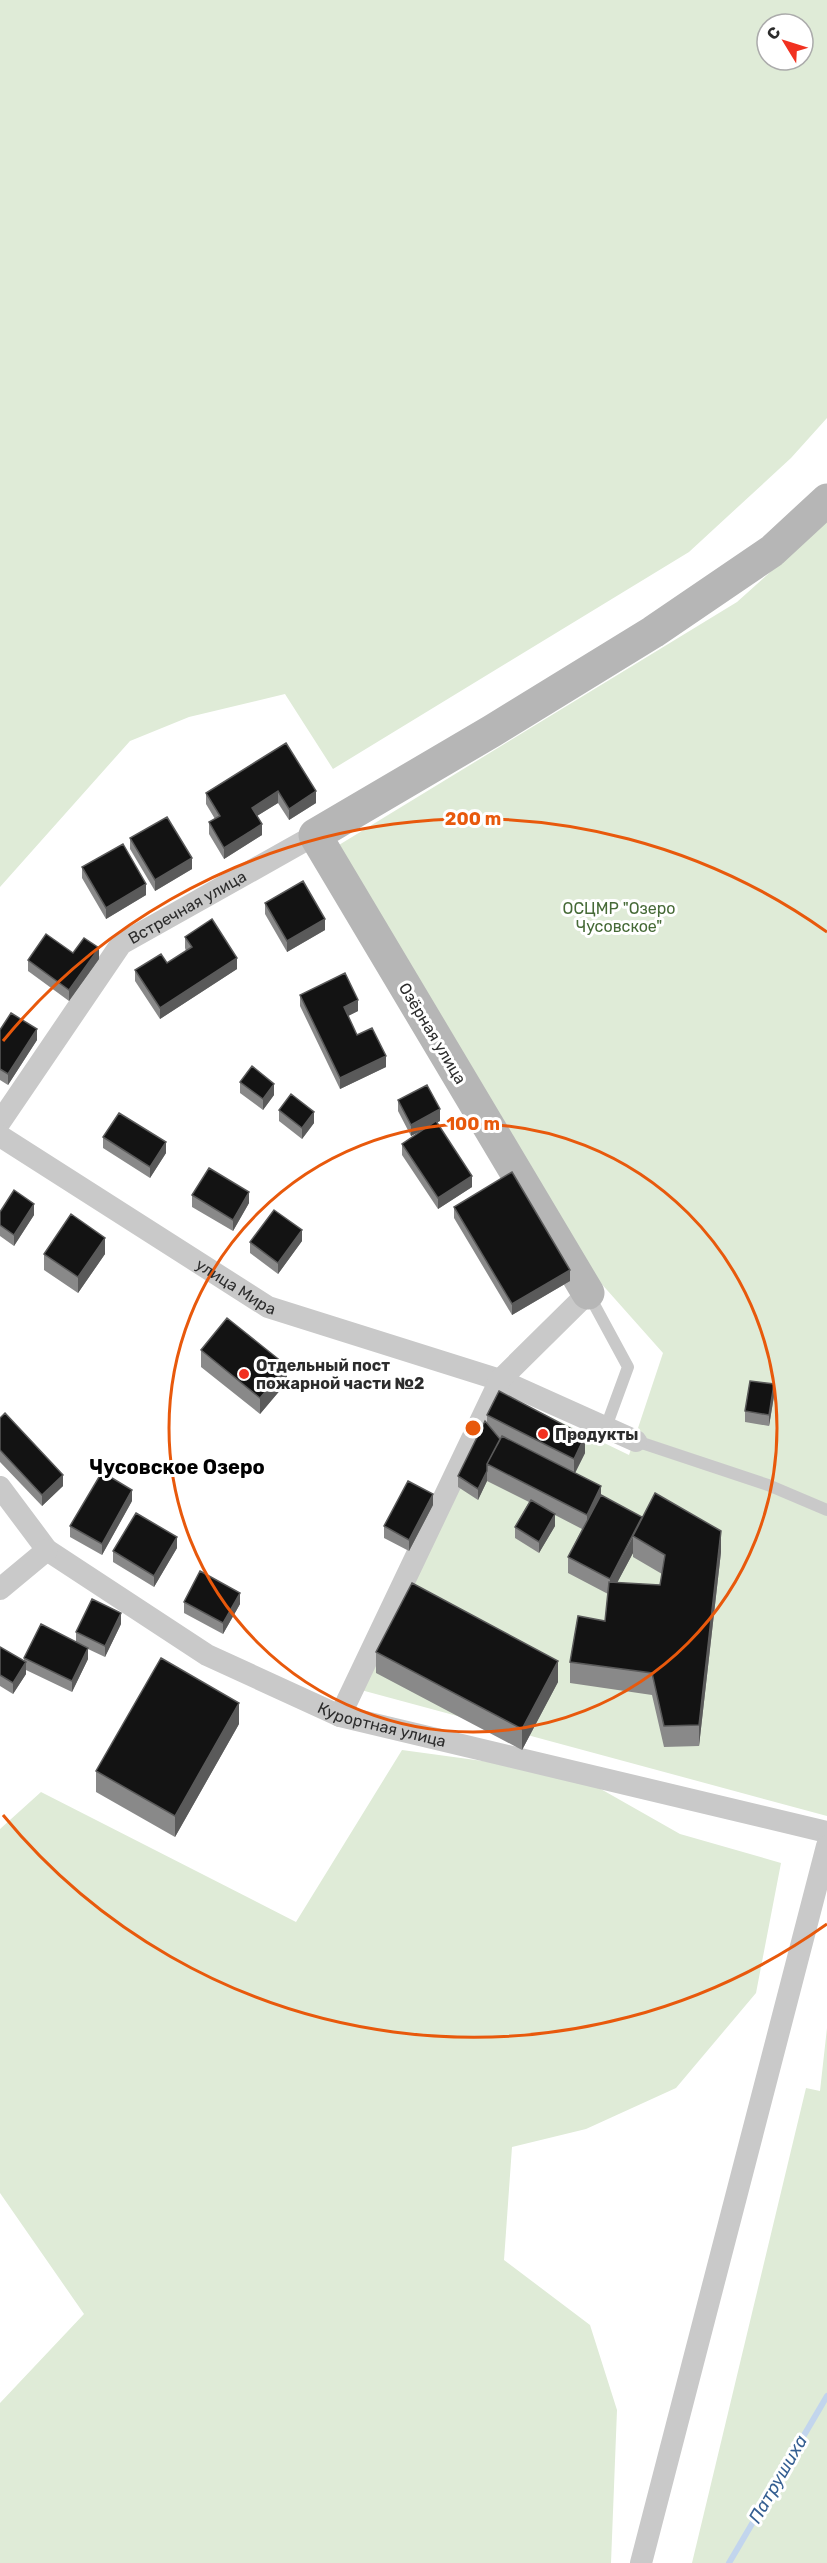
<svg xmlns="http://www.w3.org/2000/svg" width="827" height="2563" font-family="Rubik,sans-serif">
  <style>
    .green { fill: #dfebd7; fill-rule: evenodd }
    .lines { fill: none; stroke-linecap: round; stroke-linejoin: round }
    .stream { stroke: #c2d5ed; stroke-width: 6 }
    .lane { stroke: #c9c9c9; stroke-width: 12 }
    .street { stroke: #c9c9c9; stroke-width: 22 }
    .secondary { stroke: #b6b6b6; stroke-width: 33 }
    .wall { fill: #898989; fill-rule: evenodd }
    .shaded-wall { fill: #5a5a5a }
    .building { fill: #131313; stroke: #5a5a5a; stroke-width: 1.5 }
    .ring { fill: none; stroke: #e8590c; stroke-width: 3 }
    .poi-dot { fill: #f13120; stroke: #fff; stroke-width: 2 }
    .labels { text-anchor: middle; stroke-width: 6; stroke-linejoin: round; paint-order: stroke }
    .street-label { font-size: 16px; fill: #2c2c2c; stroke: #fff }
    .park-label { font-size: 16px; fill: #466a37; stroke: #fff }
    .poi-label { font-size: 16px; font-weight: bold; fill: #2c2c2c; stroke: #fff; text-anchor: start }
    .water-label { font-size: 18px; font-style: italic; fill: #355f92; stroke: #fff }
    .quarter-label { font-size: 20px; font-weight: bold; fill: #000; stroke: #fff }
    .centre { fill: #e8590c; stroke: #fff; stroke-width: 3 }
    .ring-label { font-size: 18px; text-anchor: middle; font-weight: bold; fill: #e8590c; stroke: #fff; stroke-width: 6; stroke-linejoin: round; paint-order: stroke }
  </style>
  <rect width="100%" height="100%" fill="#fff"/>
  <path class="green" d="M0,0H827V418L791,458L689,552L333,769L285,694L189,717L130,741L0,887ZM767,24H803V60H767Z
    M827,521V1816L361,1690L505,1395L629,1455L663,1353L591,1272L334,848L737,602Z
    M402,1750L505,1764L562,1767L680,1834L781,1863L756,1993L676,2088L586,2129L512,2147L504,2260L590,2325L617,2410L611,2563H0V2403L84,2314L0,2193V1829L41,1792L296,1922Z
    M827,2028V2563H692L806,2088L820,2091Z"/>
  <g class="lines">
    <path class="stream" d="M729,2563L827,2396"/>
    <path class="lane" d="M589,1295L628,1367L606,1427
      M636,1441L768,1485L827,1510"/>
    <g class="street">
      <path id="s1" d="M0,1122L121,944L315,835"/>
      <path id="s2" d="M0,1136L268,1307L500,1380L636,1441"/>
      <path id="s3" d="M0,1487L47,1550L207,1655L340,1716L827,1832"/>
      <path d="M0,1589L47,1550"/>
      <path d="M340,1716L500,1380L588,1293"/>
      <path d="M641,2563L827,1846"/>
    </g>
    <path class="secondary" d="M588,1293L315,835L492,731L653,632L772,551L827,500"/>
  </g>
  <path class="wall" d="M286,743L316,803L289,820L278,803L257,816L262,835L224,859L209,834V822L215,819L206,804V793Z
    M130,838L192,869L155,891L130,849Z
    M82,867L146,895L106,919L82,878Z
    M265,903L325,930L287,952L265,914Z
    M185,937L237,969L160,1019L135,981V970L167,963L186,951L185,948Z
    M73,953L99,959L69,1001L28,971V960Z
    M300,995L358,1011L348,1016L357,1035L386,1067L340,1089L300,1006Z
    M0,1030L37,1040L8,1085L0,1080Z
    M240,1082L274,1095L263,1110L240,1093Z
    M398,1100L440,1121L437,1122L472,1187L438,1209L402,1155V1144L425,1129L411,1136L398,1111Z
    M279,1110L314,1123L302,1139L279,1121Z
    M103,1137L166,1153L150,1178L103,1148Z
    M192,1195L249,1203L233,1231L192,1207Z
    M454,1207L570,1281L512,1315L454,1218Z
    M0,1212L34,1215L14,1246L0,1236Z
    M302,1241L278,1274L250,1253V1242Z
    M44,1254H105L78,1293L44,1270Z
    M201,1350L287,1382L260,1414L201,1367Z
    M774,1396L769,1426L745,1422V1411Z
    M487,1415L585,1453L575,1473L601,1495L642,1517L721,1552L699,1746L664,1747L652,1695L570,1683V1662L605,1621L608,1594L568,1573V1557L582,1529L555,1515V1526L539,1553L515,1538V1527L529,1502L487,1481L478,1500L458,1487V1476L487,1423ZM633,1553V1557L662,1574L660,1585L617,1583Z
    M0,1418L63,1486L42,1506L0,1462Z
    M132,1501L102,1555L70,1537V1526Z
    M433,1505L409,1551L384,1538V1526Z
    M177,1548L154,1587L113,1562V1551Z
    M184,1602L240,1604L223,1634L184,1613Z
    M121,1624L105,1657L88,1649V1659L72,1692L26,1670V1674L13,1694L0,1686V1647L24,1662V1658L76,1641V1632Z
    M376,1652L558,1682L522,1750L376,1673Z
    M239,1724L175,1837L96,1792V1771Z"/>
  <path class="shaded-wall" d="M278,791V803L252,819V808Z
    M316,791V803L289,820V809Z
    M262,824V835L224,859V848Z
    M192,858V869L155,891V880Z
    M146,884V895L106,919V908Z
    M325,919V930L287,952V941Z
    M99,948V959L69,1001V990Z
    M237,958V969L160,1019V1008Z
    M358,1000V1011L344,1018V1007Z
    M37,1029V1040L8,1085V1074Z
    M386,1056V1067L340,1089V1078Z
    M274,1084V1095L263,1110V1099Z
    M440,1109V1121L411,1136V1125Z
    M314,1112V1123L302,1139V1128Z
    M166,1142V1153L150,1178V1167Z
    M472,1176V1187L438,1209V1198Z
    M249,1192V1203L233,1231V1220Z
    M34,1204V1215L14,1246V1235Z
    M302,1230V1241L278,1274V1263Z
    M105,1238V1254L78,1293V1277Z
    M570,1270V1281L512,1315V1304Z
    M287,1366V1382L260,1414V1398Z
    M774,1384V1396L769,1426V1415Z
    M585,1436V1453L574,1475V1459Z
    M487,1471V1481L478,1500V1489Z
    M63,1475V1486L42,1506V1495Z
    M601,1486V1503L587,1531V1515Z
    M132,1490V1501L102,1555V1544Z
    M433,1494V1505L409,1551V1540Z
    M555,1514V1526L539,1553V1542Z
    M721,1531V1552L699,1746V1725Z
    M177,1537V1548L154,1587V1576Z
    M633,1537V1553L610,1596V1579Z
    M240,1593V1604L223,1634V1623Z
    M121,1613V1624L105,1657V1646Z
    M88,1648V1659L72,1692V1681Z
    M558,1661V1682L522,1750V1729Z
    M26,1662V1674L13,1694V1683Z
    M239,1703V1724L175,1837V1816Z"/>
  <path class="building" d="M286,743L316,791L289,809L278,791L252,808L262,824L224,848L209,822L220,816L206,793Z
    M167,817L192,858L155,880L130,838Z
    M123,844L146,884L106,908L82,867Z
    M303,881L325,919L287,941L265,903Z
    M212,919L237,958L160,1008L135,970L161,954L167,963L192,947L185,937Z
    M46,934L73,953L84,938L99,948L69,990L28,960Z
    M345,973L358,1000L344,1007L357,1035L372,1028L386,1056L340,1078L300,995Z
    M11,1013L37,1029L8,1074L0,1069V1030Z
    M252,1066L274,1084L263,1099L240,1082Z
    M427,1085L440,1109L411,1125L398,1100Z
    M291,1094L314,1112L302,1128L279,1110Z
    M119,1113L166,1142L150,1167L103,1137Z
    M436,1121L472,1176L438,1198L402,1144Z
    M209,1168L249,1192L233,1220L192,1195Z
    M512,1172L570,1270L512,1304L454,1207Z
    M14,1190L34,1204L14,1235L0,1225V1212Z
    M274,1210L302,1230L278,1263L250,1242Z
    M71,1214L105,1238L78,1277L44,1254Z
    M227,1318L287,1366L260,1398L201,1350Z
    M750,1381L774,1384L769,1415L745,1411Z
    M499,1391L585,1436L574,1459L487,1415Z
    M5,1413L63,1475L42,1495L0,1450V1418Z
    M485,1421L500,1439L487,1464V1471L478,1489L458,1476Z
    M502,1436L601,1486L587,1515L487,1464Z
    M102,1472L132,1490L102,1544L70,1526Z
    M408,1481L433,1494L409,1540L384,1526Z
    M655,1493L721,1531L699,1725L664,1726L652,1673L570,1662L578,1616L605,1621L609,1582L660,1585L665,1555L633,1536Z
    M601,1495L642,1517L610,1579L568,1557Z
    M531,1500L555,1514L539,1542L515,1527Z
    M136,1513L177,1537L154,1576L113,1551Z
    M200,1571L240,1593L223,1623L184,1602Z
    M412,1583L558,1661L522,1729L376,1652Z
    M92,1599L121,1613L105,1646L76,1632Z
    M41,1624L88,1648L72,1681L24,1658Z
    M0,1647L26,1662L13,1683L0,1675Z
    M161,1658L239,1703L175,1816L96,1771Z"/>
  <g class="ring">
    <circle cx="473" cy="1428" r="304"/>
    <path d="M827 1924A609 609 0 0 1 3 1815M3 1041A609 609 0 0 1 827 932"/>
  </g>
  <g class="poi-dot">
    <circle cx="244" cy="1374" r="6"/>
    <circle cx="543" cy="1434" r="6"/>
  </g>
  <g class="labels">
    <g class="street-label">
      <text dy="6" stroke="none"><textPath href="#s1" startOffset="291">Встречная улица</textPath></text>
      <text transform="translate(433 1033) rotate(59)" y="6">Озёрная улица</text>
      <text dy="6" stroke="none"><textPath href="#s2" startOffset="280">улица Мира</textPath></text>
      <text dy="6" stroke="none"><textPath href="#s3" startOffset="459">Курортная улица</textPath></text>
    </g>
    <g class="park-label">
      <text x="619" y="914">ОСЦМР "Озеро<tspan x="619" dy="18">Чусовское"</tspan></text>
    </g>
    <g class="poi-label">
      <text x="256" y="1371">Отдельный пост<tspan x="256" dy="18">пожарной части №2</tspan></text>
      <text x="555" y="1440">Продукты</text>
    </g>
    <g class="water-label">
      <text transform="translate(778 2479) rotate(-60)" y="6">Патрушиха</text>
    </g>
    <g class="quarter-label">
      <text x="177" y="1474">Чусовское Озеро</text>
    </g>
  </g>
  <circle cx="473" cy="1428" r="9" class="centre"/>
  <g class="ring-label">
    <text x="473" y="825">200 m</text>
    <text x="473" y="1130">100 m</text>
  </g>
  <g transform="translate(785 42) rotate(308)"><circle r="28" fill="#ffffff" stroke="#ababab" stroke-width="1.5"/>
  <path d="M0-4.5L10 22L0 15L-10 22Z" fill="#f13120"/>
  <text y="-9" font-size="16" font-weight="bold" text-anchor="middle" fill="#2c2c2c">С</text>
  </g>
</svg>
